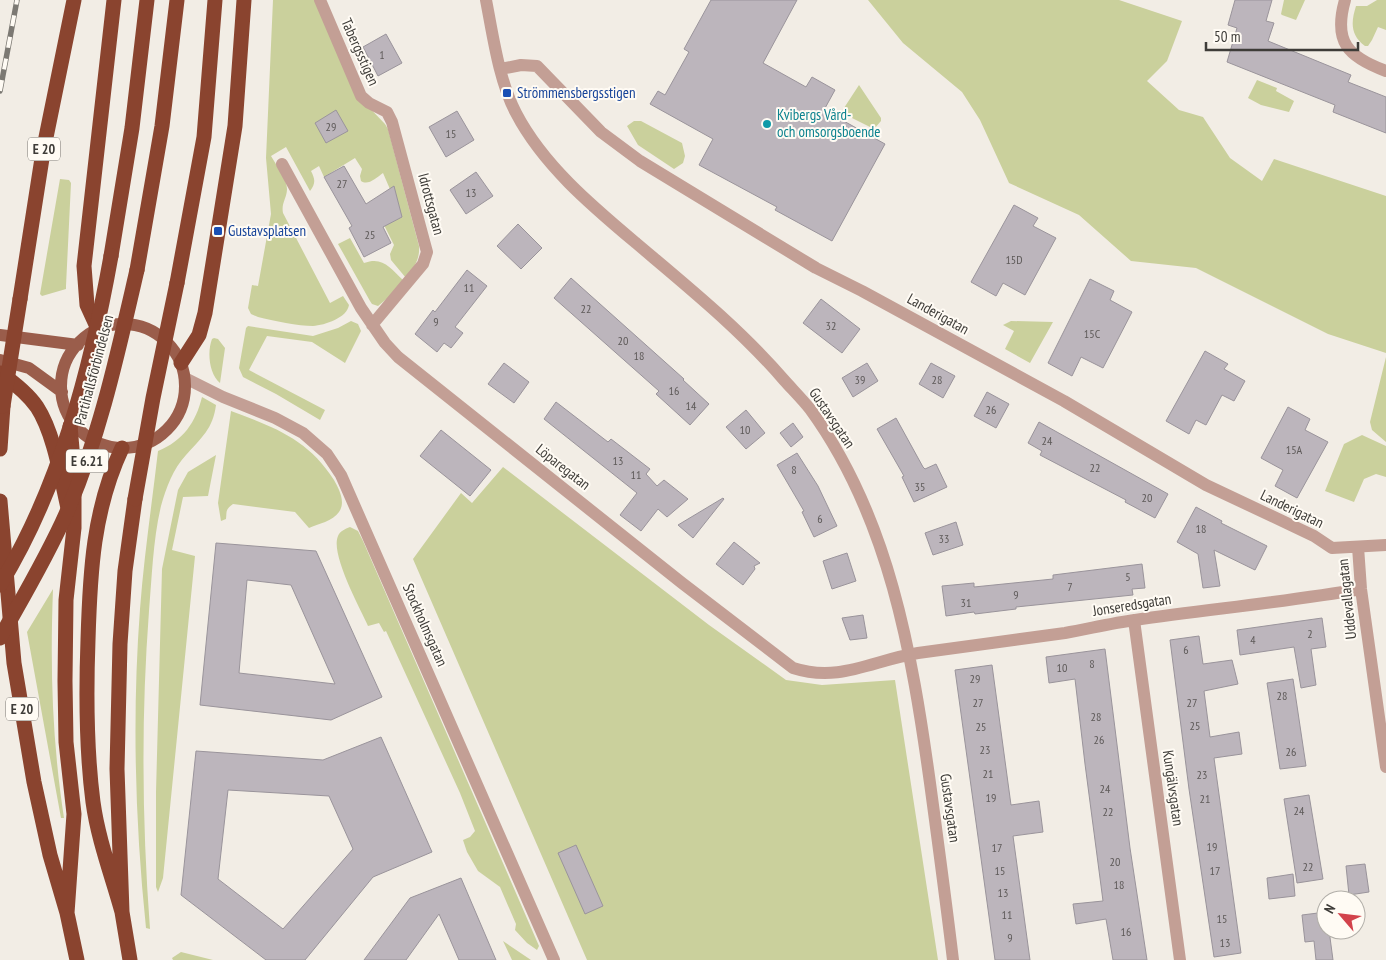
<svg xmlns="http://www.w3.org/2000/svg" width="1386" height="960" font-family="'PT Sans Narrow',sans-serif">
  <style>
    .green { fill: #cad09c }
    .building { fill: #bcb5bc; stroke: #9a949b; fill-rule: evenodd }
    .lines { fill: none; stroke-linecap: round; stroke-linejoin: round }
    .minor { stroke: #c39f95; stroke-width: 12 }
    .major { stroke: #9a5d4b; stroke-width: 12 }
    .highway { stroke: #8a442f; stroke-width: 15 }
    .rail-casing { stroke: #7c7973; stroke-width: 5.5 }
    .rail { stroke: #fffbf4; stroke-width: 4; stroke-dasharray: 11; stroke-linecap: butt }
    .highway-bridge { stroke: #8a442f; stroke-width: 15 }
    .transit-dot { fill: #1a4fb4; stroke: #fffbf4; stroke-width: 2 }
    .culture-dot { fill: #0f9aa8; stroke: #fffbf4; stroke-width: 2 }
    .labels { text-anchor: middle; stroke-width: 4; stroke-linejoin: round; paint-order: stroke }
    .number-label { font-size: 12px; fill: #5e5a59 }
    .shield { fill: #fffbf4; stroke: #787570; stroke-width: 1 }
    .shield-label { font-size: 14px; font-weight: bold; fill: #3e3c38 }
    .street-label { font-size: 15px; fill: #3e3c38; stroke: #fffbf4 }
    .transit-label { font-size: 15px; fill: #164399; stroke: #fffbf4; text-anchor: start }
    .culture-label { font-size: 15px; fill: #0d838f; stroke: #fffbf4; text-anchor: start }
  </style>
  <rect width="100%" height="100%" fill="#f2ede5"/>
  <path class="green" d="M273,0H315L361,99L385,124L388,129L419,246C420,260 414,267 406,278L391,260L390,254L394,245L384,225L402,217L383,173C376,178 368,186 361,181L360,176L362,169L355,158L324,177L319,166L311,171C315,179 316,183 310,191L286,147L271,156C276,165 287,179 287,189C287,198 281,203 283,213L330,303L343,296L349,305C347,318 325,325 313,326C299,326 273,321 258,317L251,314L248,308L252,285L258,286L271,214L266,158Z
    M868,0H1119L1182,21L1167,61L1147,81L1179,110L1203,117L1230,158L1262,181L1274,159L1386,196V353L1328,334L1196,268L1131,261L1079,215L1009,183L980,120L962,92L903,43Z
    M1284,0H1305L1296,20L1282,15L1281,14Z
    M1377,0H1386V30L1378,27L1372,40L1368,46H1365C1350,35 1351,22 1356,6H1367Z
    M1257,80L1277,88L1276,91L1294,101L1289,112L1261,105L1248,98Z
    M859,85L881,118V121L874,129L844,114L842,111Z
    M634,121H641L682,143L685,156L683,163L674,169L638,145L627,126Z
    M60,179L69,180L71,183L66,286V289L42,296L40,294Z
    M350,238L364,263C383,256 390,268 403,280L389,297L378,306L372,304L370,301L338,244Z
    M351,321L358,324L361,331L345,363L312,342L267,336L249,370L325,410L320,420L276,394L243,377L239,368L246,328L248,326L313,336L338,328Z
    M1011,321L1053,322L1030,363L1005,349L1014,331L1003,325Z
    M214,338L218,339L225,348L220,383C209,374 207,352 212,339Z
    M1386,357V442L1372,430L1370,422Z
    M202,397L216,405C213,429 201,438 186,455C173,469 166,488 161,506C153,540 152,576 149,611C141,717 142,823 150,929L146,928C135,822 132,716 140,609C144,556 152,503 158,451C183,441 196,422 202,397Z
    M231,411C274,427 308,439 334,480C339,489 346,502 339,512C333,521 318,524 309,528L295,512L233,504C225,510 227,511 226,519L221,521L218,503Z
    M1362,435L1386,446V477L1376,474L1364,479L1354,502L1325,491L1344,444Z
    M216,455L208,496L183,497L172,550L195,556L163,878L158,892L156,887V792L162,569L178,490L188,472Z
    M503,467L709,625L786,680L822,685L895,680L938,960H587L413,559L461,493L472,503Z
    M350,527L358,531L363,541L539,946L537,950L527,943L515,930L516,924L500,887L478,871L467,852L463,840L470,837L475,831L460,793L386,631L384,632L379,623L368,626C360,608 330,554 338,536C340,531 345,529 350,527Z
    M53,589C50,667 52,740 64,818H61L27,632Z
    M503,941L531,960H512Z
    M181,952L213,960H173L172,958Z"/>
  <path class="building" d="M711,0H797L763,63L806,87L812,77L835,90L824,110L885,144L832,241L775,210L777,207L699,165L713,139L650,104L658,91L665,95L689,52L684,49Z
    M1235,0H1272L1266,21L1274,23L1268,41L1351,75L1348,82L1386,97V133L1333,112L1335,105L1227,62L1237,28L1228,25Z
    M386,34L402,63L378,76L363,47Z
    M336,110L348,131L326,143L315,123Z
    M457,111L474,140L446,157L429,127Z
    M344,166L366,204L394,186L402,217L383,227L391,243L364,257L349,228L352,226L324,177Z
    M476,172L493,196L466,214L450,190Z
    M1014,205L1038,218L1033,226L1056,238L1025,295L1003,283L996,296L971,282Z
    M518,224L542,248L521,269L497,246Z
    M467,270L487,286L455,327L463,333L451,348L444,343L437,352L415,334L433,310L435,312Z
    M571,278L684,379L683,380L709,404L690,425L656,394L659,391L554,298Z
    M1090,279L1114,291L1110,300L1132,312L1103,368L1081,357L1072,376L1048,363Z
    M821,299L860,329L842,353L803,323Z
    M1205,351L1228,364L1224,369L1245,381L1234,401L1222,395L1206,425L1196,420L1189,434L1166,421Z
    M504,363L529,382L514,403L488,384Z
    M867,363L878,381L853,397L842,378Z
    M931,363L955,376L943,398L919,384Z
    M987,392L1009,404L996,428L974,416Z
    M556,402L608,442L611,439L650,469L646,474L657,486L664,480L688,499L667,517L658,509L641,531L620,515L637,493L544,419Z
    M1288,407L1310,419L1305,430L1328,442L1297,498L1275,486L1283,470L1261,458Z
    M746,410L765,433L746,449L726,427Z
    M896,418L923,467L925,469L936,464L947,487L914,502L902,477L904,476L877,429Z
    M1039,422L1168,494L1155,518L1125,502L1126,500L1040,455L1042,451L1028,443Z
    M793,423L803,437L791,447L780,433Z
    M441,430L491,470L470,496L420,456Z
    M797,453L818,486L837,526L814,537L802,512L804,511L777,465Z
    M723,498L724,499L693,538L678,525Z
    M1196,507L1222,521L1221,523L1267,546L1255,570L1214,550L1220,586L1203,588L1198,554L1177,542Z
    M956,522L963,545L933,555L925,533Z
    M734,542L760,563L754,566L755,569L743,585L716,564Z
    M216,543L316,551L382,697L331,720L200,705ZM247,580L291,585L335,684L239,673Z
    M847,553L856,581L832,589L823,561Z
    M1142,564L1145,588L1132,589L1133,595L1016,607V609L975,614L974,612L946,616L942,586L974,583V587L1053,579V575Z
    M863,615L867,638L850,640L842,618Z
    M1322,618L1326,647L1311,649L1316,685L1301,688L1294,647L1240,655L1237,630Z
    M1199,636L1203,664L1232,660L1238,684L1204,691L1210,737L1239,732L1242,754L1214,758L1241,953L1214,957L1189,789L1170,640Z
    M1105,649L1130,848L1147,960H1113L1106,919L1076,924L1073,904L1103,901L1085,764L1075,679L1049,683L1046,657Z
    M992,665L1011,805L1039,801L1043,832L1013,836L1030,960H995L955,670Z
    M1293,679L1306,766L1280,769L1267,683Z
    M381,737L432,852L373,877L305,960H266L181,895L196,751L323,760ZM228,790L329,796L353,849L283,929L218,879Z
    M1309,795L1323,879L1297,883L1284,799Z
    M576,845L603,906L585,914L558,853Z
    M1365,864L1369,892L1349,895L1346,866Z
    M1293,874L1295,896L1269,899L1267,878Z
    M461,878L496,960H459L439,914L406,960H364L410,898Z
    M1326,912V930H1329L1333,960H1316L1314,941L1305,942L1302,915Z"/>
  <g class="lines">
    <path class="minor" d="M320,0L361,96L369,103L387,112L392,122L427,252L423,264L372,325
      M486,0C493,36 499,81 516,113C543,165 592,206 636,243C688,287 740,329 784,380C792,389 802,399 810,409C889,517 912,653 930,783C938,842 946,901 953,960
      M1345,0C1333,42 1348,57 1386,71
      M501,69L521,65L537,66L601,132L640,161L816,268L862,291L1064,401L1206,485L1314,536L1332,548L1386,545
      M282,164L361,308L385,343L398,357L682,583L793,668C840,683 873,660 918,653C967,646 1016,640 1065,633C1088,629 1112,623 1135,620C1211,609 1286,602 1361,589
      M185,378L223,397L275,418L303,433L327,454L341,475L554,960
      M1358,547L1361,589L1386,767
      M1134,620L1180,960"/>
    <path class="major" d="M61 386a62 62 0 1 1 124 0a62 62 0 1 1-124 0Z
      M0,335L78,345
      M0,360L29,368L62,392"/>
    <path class="highway" d="M111,256L132,128L147,0
      M137,270L162,126L177,0
      M177,283L204,137L215,0
      M20,299L43,152L74,0
      M98,329L87,305L84,266L114,0
      M181,363L199,335L205,313L235,126L244,0
      M0,373C13,382 28,394 37,407C54,433 61,478 68,508
      M0,449L3,406
      M0,501L14,663L34,782L50,855L67,913L77,960
      M122,912C112,876 98,839 93,802C86,748 86,694 88,640C90,572 93,510 122,448
      M67,913L74,814L66,742L65,681L66,600L74,528V472L70,426
      M130,960L122,912L117,769L120,644L125,571L135,499"/>
    <g class="rail-casing">
      <path id="rail" d="M0,91L17,0"/>
    </g>
    <use href="#rail" class="rail"/>
    <path class="highway-bridge" d="M3,406L20,299
      M135,499L153,398L177,283
      M0,585C60,487 91,368 111,256
      M0,638C23,597 47,557 66,514C100,436 118,352 137,270"/>
  </g>
  <g class="transit-dot">
    <rect x="502" y="88" width="10" height="10" rx="2.5"/>
    <rect x="213" y="226" width="10" height="10" rx="2.5"/>
  </g>
  <circle class="culture-dot" cx="767" cy="124" r="5"/>
  <g class="labels">
    <g class="number-label">
      <text x="382" y="59">1</text>
      <text x="331" y="131">29</text>
      <text x="451" y="138">15</text>
      <text x="342" y="188">27</text>
      <text x="471" y="197">13</text>
      <text x="370" y="239">25</text>
      <text x="1014" y="264">15D</text>
      <text x="469" y="292">11</text>
      <text x="586" y="313">22</text>
      <text x="436" y="326">9</text>
      <text x="831" y="330">32</text>
      <text x="1092" y="338">15C</text>
      <text x="623" y="345">20</text>
      <text x="639" y="360">18</text>
      <text x="860" y="384">39</text>
      <text x="937" y="384">28</text>
      <text x="674" y="395">16</text>
      <text x="691" y="410">14</text>
      <text x="991" y="414">26</text>
      <text x="745" y="434">10</text>
      <text x="1047" y="445">24</text>
      <text x="1294" y="454">15A</text>
      <text x="618" y="465">13</text>
      <text x="1095" y="472">22</text>
      <text x="794" y="474">8</text>
      <text x="636" y="479">11</text>
      <text x="920" y="491">35</text>
      <text x="1147" y="502">20</text>
      <text x="820" y="523">6</text>
      <text x="1201" y="533">18</text>
      <text x="944" y="543">33</text>
      <text x="1128" y="581">5</text>
      <text x="1070" y="591">7</text>
      <text x="1016" y="599">9</text>
      <text x="966" y="607">31</text>
      <text x="1310" y="638">2</text>
      <text x="1253" y="644">4</text>
      <text x="1186" y="654">6</text>
      <text x="1092" y="668">8</text>
      <text x="1062" y="672">10</text>
      <text x="975" y="683">29</text>
      <text x="1282" y="700">28</text>
      <text x="978" y="707">27</text>
      <text x="1192" y="707">27</text>
      <text x="1096" y="721">28</text>
      <text x="1195" y="730">25</text>
      <text x="981" y="731">25</text>
      <text x="1099" y="744">26</text>
      <text x="985" y="754">23</text>
      <text x="1291" y="756">26</text>
      <text x="988" y="778">21</text>
      <text x="1202" y="779">23</text>
      <text x="1105" y="793">24</text>
      <text x="991" y="802">19</text>
      <text x="1205" y="803">21</text>
      <text x="1299" y="815">24</text>
      <text x="1108" y="816">22</text>
      <text x="1212" y="851">19</text>
      <text x="997" y="852">17</text>
      <text x="1115" y="866">20</text>
      <text x="1308" y="871">22</text>
      <text x="1000" y="875">15</text>
      <text x="1215" y="875">17</text>
      <text x="1119" y="889">18</text>
      <text x="1003" y="897">13</text>
      <text x="1007" y="919">11</text>
      <text x="1222" y="923">15</text>
      <text x="1126" y="936">16</text>
      <text x="1010" y="942">9</text>
      <text x="1225" y="947">13</text>
    </g>
    <g class="shield">
      <rect x="28" y="137.5" width="32" height="23" rx="4"/>
      <rect x="66" y="449.5" width="42" height="23" rx="4"/>
      <rect x="6" y="697.5" width="32" height="23" rx="4"/>
    </g>
    <g class="shield-label">
      <text x="44" y="154">E 20</text>
      <text x="87" y="466">E 6.21</text>
      <text x="22" y="714">E 20</text>
    </g>
    <g class="street-label">
      <text transform="translate(360 52) rotate(66)" y="5">Tabergsstigen</text>
      <text transform="translate(431 204) rotate(75)" y="5">Idrottsgatan</text>
      <text transform="translate(938 314) rotate(29)" y="5">Landerigatan</text>
      <text transform="translate(94 370) rotate(-75)" y="5">Partihallsförbindelsen</text>
      <text transform="translate(832 418) rotate(56)" y="5">Gustavsgatan</text>
      <text transform="translate(563 467) rotate(38)" y="5">Löparegatan</text>
      <text transform="translate(1292 509) rotate(26)" y="5">Landerigatan</text>
      <text transform="translate(1347 599) rotate(-96)" y="5">Uddevallagatan</text>
      <text transform="translate(1132 605) rotate(-9)" y="5">Jonseredsgatan</text>
      <text transform="translate(425 625) rotate(66)" y="5">Stockholmsgatan</text>
      <text transform="translate(1173 788) rotate(82)" y="5">Kungälvsgatan</text>
      <text transform="translate(950 808) rotate(82)" y="5">Gustavsgatan</text>
    </g>
    <g class="transit-label">
      <text x="517" y="98">Strömmensbergsstigen</text>
      <text x="228" y="236">Gustavsplatsen</text>
    </g>
    <g class="culture-label">
      <text x="777" y="120">Kvibergs Vård-<tspan x="777" dy="17">och omsorgsboende</tspan></text>
    </g>
  </g>
  <g transform="translate(1341 915) rotate(298)"><circle r="24" fill="#fffbf4" stroke="#b2afa9"/>
  <path d="M0-4L9 19L0 12L-9 19Z" fill="#d2424b"/>
  <text y="-8" font-size="14" font-weight="bold" text-anchor="middle" fill="#3e3c38">N</text>
  </g>
  <path d="M1206 42v8h152v-8" fill="none" stroke="#3e3c38" stroke-width="2.5"/>
  <text x="1214" y="42" font-size="15" fill="#3e3c38" stroke="#fffbf4" stroke-width="4" paint-order="stroke">50 m</text>
</svg>
